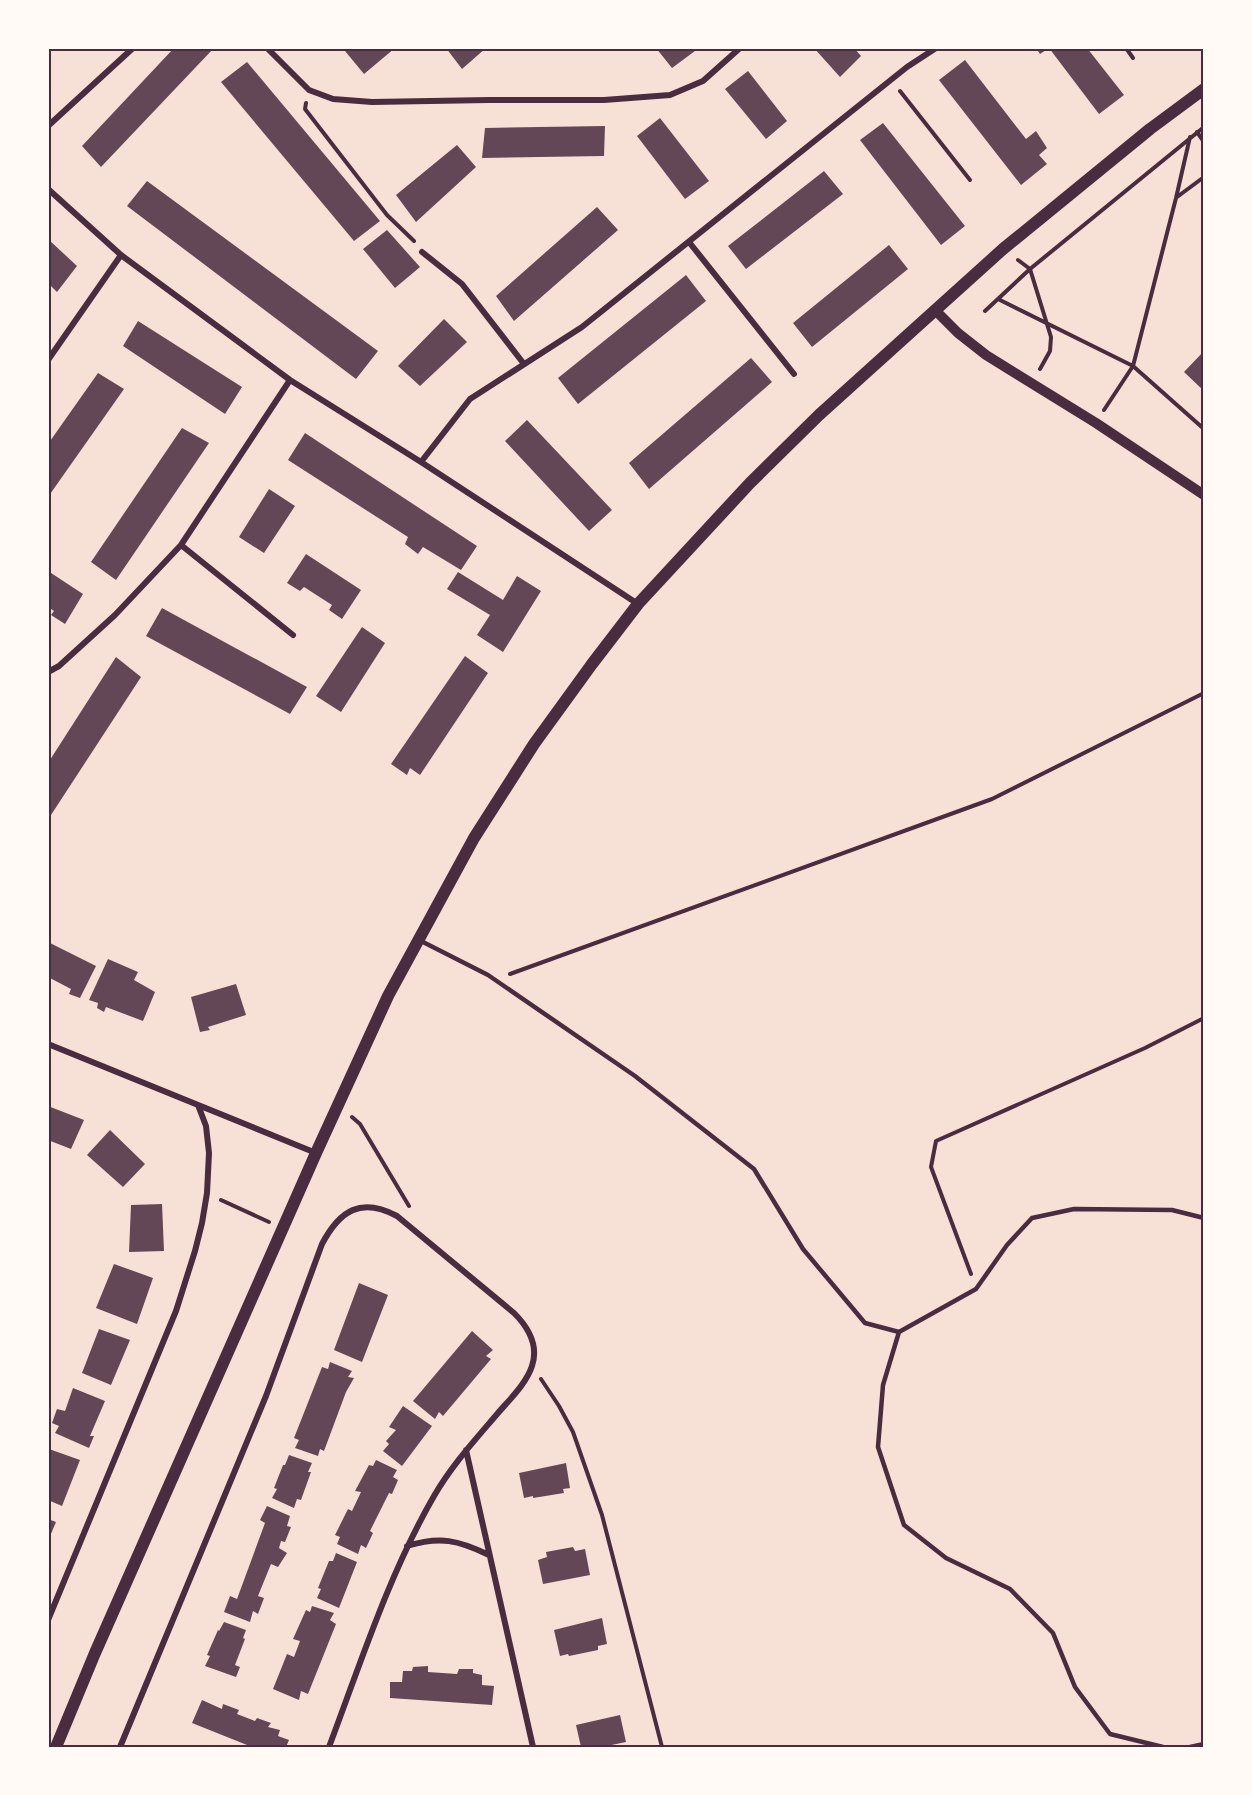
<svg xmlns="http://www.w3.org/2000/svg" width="1252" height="1795" font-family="'Titillium Web',sans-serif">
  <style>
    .building { fill: #644757 }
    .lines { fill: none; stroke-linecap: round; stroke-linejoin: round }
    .path { stroke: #4a2c40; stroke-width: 4 }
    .service { stroke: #4a2c40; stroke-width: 4.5 }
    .minor { stroke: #4a2c40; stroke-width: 6 }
    .tertiary { stroke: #4a2c40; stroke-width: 10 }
    .secondary { stroke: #4a2c40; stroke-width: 12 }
    .neatline { fill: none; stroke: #4a2c40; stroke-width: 2 }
  </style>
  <rect width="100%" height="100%" fill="#f7e1d7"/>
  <path class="building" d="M174,48H212L213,49L101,167L82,146Z
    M348,48H395L364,74L345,51Z
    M446,48H486L462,69Z
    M656,48H699L672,68Z
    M814,48H854L861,56L840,77Z
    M1036,48H1049L1040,54Z
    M1049,48H1087L1124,95L1099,114Z
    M965,60L1026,139L1036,131L1047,148L1039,155L1047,164L1021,185L939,80Z
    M247,62L380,221L354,241L221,82Z
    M748,71L787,121L766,139L725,89Z
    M660,118L709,181L685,199L637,136Z
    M883,123L965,226L941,245L860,140Z
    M605,126L604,156L482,158L485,128Z
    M457,145L476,167L416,222L396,195Z
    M824,171L843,194L746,269L728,246Z
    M147,181L378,351L356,379L127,206Z
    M597,207L618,230L514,321L496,296Z
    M387,230L420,267L395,288L363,249Z
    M48,239L77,266L57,292L48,283Z
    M889,245L908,269L812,347L793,323Z
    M686,275L706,301L578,404L558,378Z
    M444,319L467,342L420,386L398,366Z
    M138,321L242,387L225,414L123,346Z
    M1204,351V391L1184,372Z
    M751,358L772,382L649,489L629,463Z
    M98,373L124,389L48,497V444Z
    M527,420L612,510L589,531L505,441Z
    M182,428L209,443L116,580L91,562Z
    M305,433L477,546L461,570L423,547L418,554L405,544L408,537L288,460Z
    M269,489L295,506L264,553L239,537Z
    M306,554L361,590L342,619L329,610L332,605L304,587L300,591L287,583Z
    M48,571L83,594L65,624L51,615L54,611L48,607Z
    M458,572L503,600L517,576L541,591L503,652L477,635L490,615L447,589Z
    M162,608L307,687L290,714L146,636Z
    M362,627L385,643L341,712L316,696Z
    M465,656L488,673L420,775L410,768L407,775L391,764Z
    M116,657L141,677L51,815L48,813V763Z
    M48,942L96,966L80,998L69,994L71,989L48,977Z
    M108,959L138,972L134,980L155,992L143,1021L106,1007L104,1012L97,1008L98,1003L89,1000Z
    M236,984L246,1015L208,1027L210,1030L200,1032L191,997Z
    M48,1106L84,1120L71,1149L48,1140Z
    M110,1130L145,1164L123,1187L87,1155Z
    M162,1204L164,1251L129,1252L131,1205Z
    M114,1264L153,1278L137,1324L96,1308Z
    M359,1283L388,1295L362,1362L334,1350Z
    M99,1329L130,1340L111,1385L82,1373Z
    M472,1331L493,1350L486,1356L491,1359L443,1416L439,1412L435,1419L413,1401Z
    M330,1362L352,1371L348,1377L354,1378L346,1392L324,1451L320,1449L318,1456L295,1448L299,1440L294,1438L322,1367L328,1369Z
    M73,1388L105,1401L90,1436H94L89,1448L55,1433L59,1426L52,1423L57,1409L65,1411Z
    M403,1406L432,1426L402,1466L383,1451L389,1444L386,1441L396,1430L389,1427Z
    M49,1449L80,1460L62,1506L48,1500Z
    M289,1455L312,1463L308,1472H311L301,1500L297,1499L294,1508L272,1498L277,1489L274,1488L283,1465H285Z
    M376,1460L397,1470L393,1477L398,1480L392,1494L389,1493L370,1531L373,1533L366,1548L361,1545L358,1554L337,1544L340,1537L335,1535L348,1509L352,1511L361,1492L355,1491L369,1465L373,1466Z
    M566,1463L570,1488L563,1489L564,1493L533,1498V1496L524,1498L519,1473Z
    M267,1506L290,1516L287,1526L291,1527L285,1542L281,1541L279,1548L287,1553L278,1567L271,1564L258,1596L264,1598L258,1614L253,1611L250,1622L224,1612L230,1596L237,1599L265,1523L260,1520Z
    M48,1519L56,1522L48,1541Z
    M573,1547L575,1551L585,1549L590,1575L543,1584L538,1560L547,1557L546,1552Z
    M336,1553L357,1562L339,1608L317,1598L321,1589L318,1588L329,1561H333Z
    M312,1606L334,1613L330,1620L336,1624L308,1694L301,1691L299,1700L273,1689L287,1654L294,1657L300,1641L293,1639L306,1610L310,1612Z
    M602,1618L607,1644L598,1646V1650L569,1656L568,1654L560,1656L554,1630Z
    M224,1622L246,1630L243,1638L245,1639L235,1665L240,1667L236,1677L205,1666L210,1656L207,1655L218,1630L219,1631Z
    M428,1666V1672L457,1674L459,1669H473V1673L482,1675V1685L494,1686L492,1705L390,1698V1682H402L403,1671H412L413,1667Z
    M202,1700L222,1709L223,1704L239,1710L237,1714L255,1721L257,1718L271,1723L268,1727L280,1730L278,1736L289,1740L286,1747H252L192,1723Z
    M620,1715L626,1742L602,1747H581L576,1725Z"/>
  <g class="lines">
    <path class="path" d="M1126,48L1133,58
      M900,91L970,180
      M306,103L305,109L387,215L414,241
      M1197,132L1204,142
      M1177,197L1204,177
      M1018,260L1030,269L1204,127
      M998,299L1133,366L1204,429
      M985,311L1030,269L1051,337L1050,351L1040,369
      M1104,410L1133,366L1176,198L1190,137
      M510,974L992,799L1204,693
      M352,1117L360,1124L409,1206
      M221,1200L269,1222
      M971,1274L931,1167L936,1141L1145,1048L1204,1018
      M541,1379L559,1406L573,1432L602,1515L662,1747"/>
    <path class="service" d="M421,941L488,975L635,1076L754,1169L803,1249L865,1323L899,1332L976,1289L1007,1245L1032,1218L1074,1209L1172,1210L1204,1218
      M899,1332L883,1385L878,1447L904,1525L946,1558L1010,1589L1053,1633L1075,1687L1110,1734L1163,1747
      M1190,1747L1204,1744"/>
    <path class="minor" d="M267,48L309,90L333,99L372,102L489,100H604L670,95L703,81L740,48
      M48,126L133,48
      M48,189L121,255L290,380L421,462L638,604
      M689,242L794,374
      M422,252L462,284L524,364
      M48,360L121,255
      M421,462L470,399L582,327L907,67L936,48
      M181,545L293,635
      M48,672L59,666L115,615L181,545L290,380
      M48,1044L316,1153
      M466,1450L533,1747
      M407,1546C440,1536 458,1540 489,1555
      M48,1620L176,1311L195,1251L202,1223L207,1193L209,1153L206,1126L198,1105
      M120,1747L266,1396L322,1244C340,1210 361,1197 397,1216L514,1313C528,1327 539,1345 532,1366C526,1384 510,1399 498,1413C475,1440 452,1465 434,1496C389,1574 361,1662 329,1747"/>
    <path class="tertiary" d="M935,310L958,333L986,355L1096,423L1204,495"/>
    <path class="secondary" d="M56,1747L95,1653L316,1153L388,996L474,838L534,744L592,664L638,604L750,483L819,415L1003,249L1150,129L1204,89"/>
  </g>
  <rect width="1252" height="1795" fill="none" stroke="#fffaf5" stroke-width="99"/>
  <rect x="50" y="50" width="1152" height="1696" class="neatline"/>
</svg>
